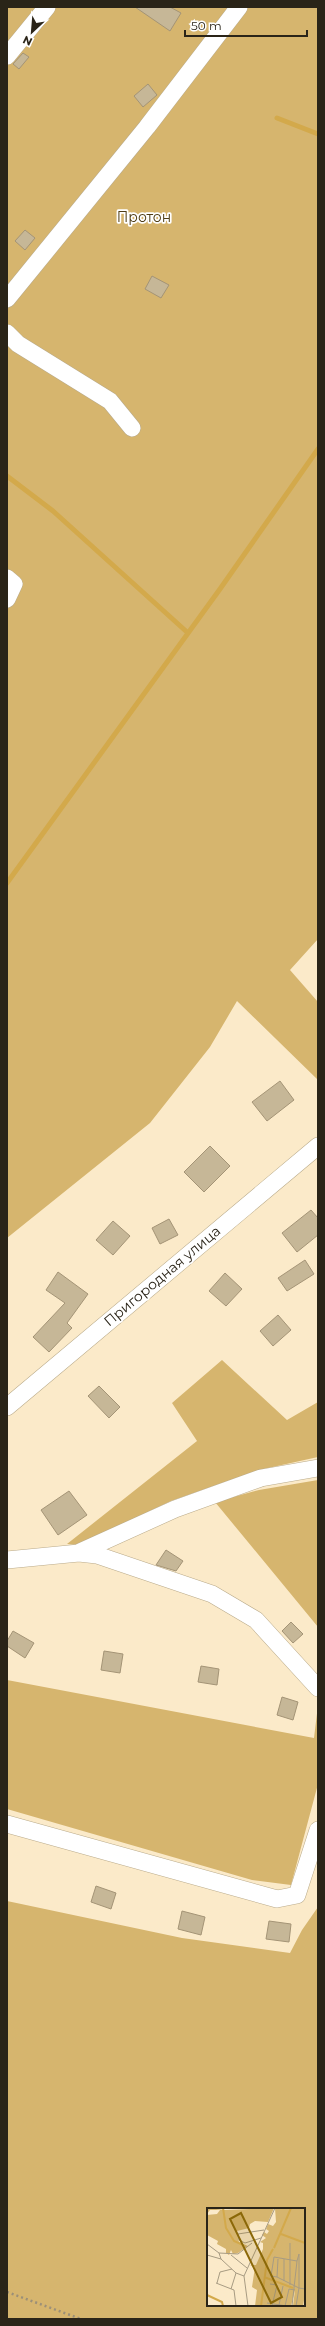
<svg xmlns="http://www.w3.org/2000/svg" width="325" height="2326" font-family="Montserrat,sans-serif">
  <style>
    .green { fill: #d6b56e; fill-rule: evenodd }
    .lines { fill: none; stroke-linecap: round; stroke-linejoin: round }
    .stream { stroke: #d3a94b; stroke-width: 5 }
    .building { fill: #c6b797; stroke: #a49476 }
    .minor-casing { stroke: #baab8b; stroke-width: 18 }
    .path { stroke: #9b8f78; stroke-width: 2.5; stroke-dasharray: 2 3; stroke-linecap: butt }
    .minor { stroke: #fff; stroke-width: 17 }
    .labels { text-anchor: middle; stroke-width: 3.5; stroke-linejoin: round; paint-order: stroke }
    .park-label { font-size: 14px; fill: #4d3c14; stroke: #fff }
    .street-label { font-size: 14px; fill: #2a2418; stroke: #fff }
    .inset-river { fill: none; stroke: #d3a94b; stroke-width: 2 }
    .inset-road { fill: none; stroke: #a79b82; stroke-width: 1 }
    .view { fill: #8b6808; fill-opacity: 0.15; stroke: #8b6808; stroke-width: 2 }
    .inset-edge { fill: none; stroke: #2a2418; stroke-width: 2 }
  </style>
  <rect width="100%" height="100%" fill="#fbeac9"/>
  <path class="green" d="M7,7H318V939L290,970L318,1002V1080L237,1001L210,1047L150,1123L7,1238Z
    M222,1360L287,1420L318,1402V1457L259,1470L171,1501L78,1545L67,1544L197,1441L172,1403Z
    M318,1480V1627L215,1502L259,1490Z
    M7,1680L314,1738L318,1705V1784L291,1885L252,1880L7,1809Z
    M7,1901L182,1938L290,1953L302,1930L318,1907V2319H7ZM208,2209H304V2305H208Z"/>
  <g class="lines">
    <path class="stream" d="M277,118L318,134
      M7,476L53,511L188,633
      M7,883L220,589L318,449"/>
  </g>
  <path class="building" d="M135,7H170L181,13L170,31Z
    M23,53L29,57L19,69L13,64Z
    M148,84L157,95L143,107L134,96Z
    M25,230L35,238L25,250L15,241Z
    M152,276L169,285L161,298L145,289Z
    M280,1081L294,1100L267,1121L252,1102Z
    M210,1146L230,1166L204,1192L184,1172Z
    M311,1210L318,1218V1235L297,1252L282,1233Z
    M169,1219L178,1235L160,1244L152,1228Z
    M113,1221L130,1236L113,1255L96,1240Z
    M305,1260L314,1274L287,1291L278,1278Z
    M58,1272L88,1294L67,1323L72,1328L49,1352L33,1337L65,1303L46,1290Z
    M225,1273L242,1289L226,1306L209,1291Z
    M278,1315L291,1330L273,1346L260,1331Z
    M99,1386L120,1407L109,1418L88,1396Z
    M69,1491L87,1515L58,1535L41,1510Z
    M166,1550L183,1561L176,1571L156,1565Z
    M291,1622L303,1634L293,1643L282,1631Z
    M13,1631L34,1643L25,1658L7,1646V1641Z
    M104,1651L123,1654L120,1673L101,1670Z
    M201,1666L219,1669L217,1685L198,1682Z
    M282,1697L298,1702L293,1720L277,1715Z
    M96,1886L116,1893L111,1909L91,1902Z
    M182,1911L205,1917L201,1935L178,1929Z
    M269,1921L291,1924L289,1942L266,1939Z"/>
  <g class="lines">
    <g class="minor-casing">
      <path id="minor" d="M7,56L47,7
        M7,299L147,127L239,7
        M7,333L18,344L110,401L132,428
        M7,578L14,584L7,599
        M7,1407L318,1146
        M80,1552L175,1509L261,1478L318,1468
        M7,1560L79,1553L97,1555L212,1594L256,1620L318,1688
        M7,1824L277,1899L297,1895L318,1830"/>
    </g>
    <path class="path" d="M7,2292L81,2319"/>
    <use href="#minor" class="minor"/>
  </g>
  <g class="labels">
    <g class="park-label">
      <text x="144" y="222">Протон</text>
    </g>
    <g class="street-label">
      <text transform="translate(162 1276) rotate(-40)" y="5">Пригородная улица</text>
    </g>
  </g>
  <g transform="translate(207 2208)">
    <rect width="98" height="98" fill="#fbeac9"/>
    <path d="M0,0L18,2L67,0L61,14L48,13L43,16L42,20L30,23L32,34L41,38L31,45L26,46L24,42L22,47L19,45V41L10,36L11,33L0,27V7L10,6L13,2H3L0,6ZM68,0H98V86L96,98H86L88,82L84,98H48L50,82L45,79L48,59L43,57H49L56,41V35L53,34L59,30L55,27L57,24L60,26L62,23L59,21L61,16L66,18L69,14Z" fill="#d6b56e"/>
    <path class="inset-river" d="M16,0L19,20L27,33L36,37M74,26L98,35M67,40L84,0M57,69L86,80M0,87L15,94L16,98M54,98L60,52L66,41"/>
    <path class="inset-road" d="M54,30L38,35L32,32L31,26L57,22M0,36L12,45L14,51M12,45L31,46L45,35M0,47L14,51L29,65L37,68L41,98M24,47L40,60M71,51L70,69L64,68L67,49L90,53L92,46V80L98,81M37,68L68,0M70,69L92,80L89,98M77,73V51M9,75L27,82L29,98M10,75L13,64L25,61M63,76L70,77L65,98M83,77V35M24,81L29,65M60,95L80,98M72,97L76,78M78,98L82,81L88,82M85,98L90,53"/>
    <path class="view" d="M34,5L75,89L64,95L23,11Z"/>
    <rect width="98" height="98" class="inset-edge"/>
  </g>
  <rect width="325" height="2326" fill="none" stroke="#2a2418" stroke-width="16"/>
  <g transform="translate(32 32) rotate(206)" stroke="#ffffff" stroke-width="3" paint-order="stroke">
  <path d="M0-3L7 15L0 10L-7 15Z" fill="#2a2418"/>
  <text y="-6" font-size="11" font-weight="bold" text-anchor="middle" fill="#2a2418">N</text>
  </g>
  <path d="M185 30v6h122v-6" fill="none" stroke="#2a2418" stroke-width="2"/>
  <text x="191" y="30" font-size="12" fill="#2a2418" stroke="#ffffff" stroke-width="3" paint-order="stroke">50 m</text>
</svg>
